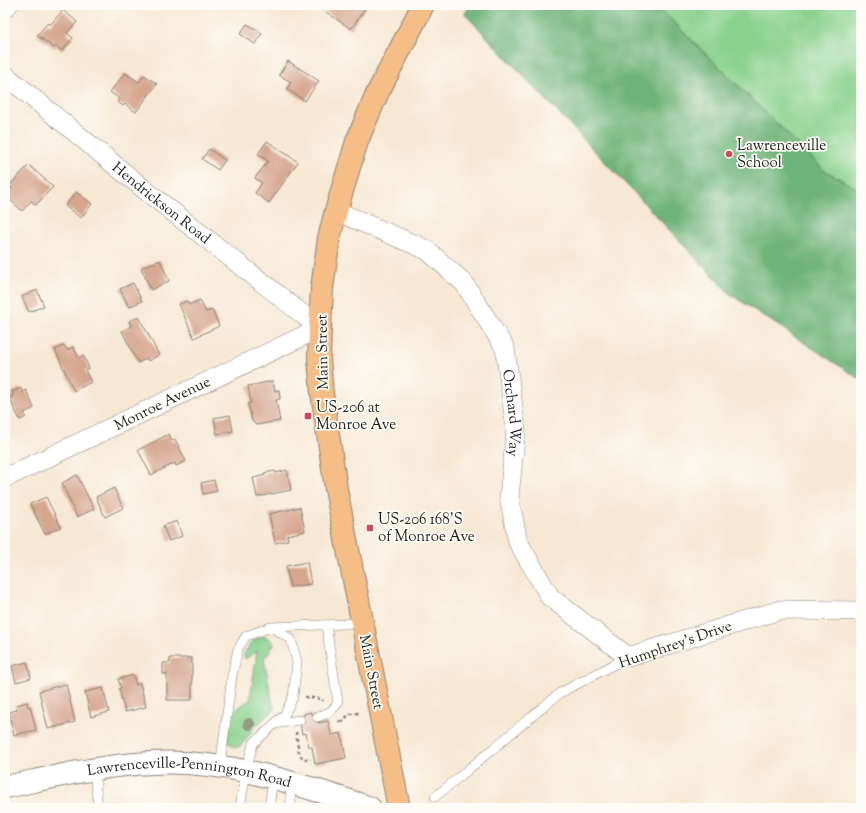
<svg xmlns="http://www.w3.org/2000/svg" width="866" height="813" font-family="'Sorts Mill Goudy',serif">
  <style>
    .green { fill: #89d18d; stroke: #527654 }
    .forest { fill: #6eb378; stroke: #45684a }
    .building { fill: #d6a58e }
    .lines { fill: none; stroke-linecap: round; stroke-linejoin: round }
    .service-casing { stroke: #8a8278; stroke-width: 10 }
    .minor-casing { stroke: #8a8278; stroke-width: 20 }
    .tertiary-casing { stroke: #8a8278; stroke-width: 24 }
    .trunk-casing { stroke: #8a8278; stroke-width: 24 }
    .path { stroke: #8a8278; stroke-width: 2.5; stroke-dasharray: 3 3; stroke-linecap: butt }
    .service { stroke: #fff; stroke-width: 9 }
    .minor { stroke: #fff; stroke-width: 19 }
    .tertiary { stroke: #fff; stroke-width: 22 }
    .trunk { stroke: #f6be87; stroke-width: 22 }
    .tree { fill: #939a85 }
    .poi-dot { fill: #d1495b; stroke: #fdfcf7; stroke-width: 1.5 }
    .labels { text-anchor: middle; stroke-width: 3.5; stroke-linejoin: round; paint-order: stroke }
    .poi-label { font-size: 15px; fill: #1c1c1c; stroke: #fdfcf7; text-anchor: start }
    .street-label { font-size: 15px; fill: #1c1c1c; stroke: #fdfcf7 }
  </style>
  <rect width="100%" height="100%" fill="#fdfcf7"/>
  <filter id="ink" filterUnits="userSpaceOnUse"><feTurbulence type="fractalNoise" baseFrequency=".025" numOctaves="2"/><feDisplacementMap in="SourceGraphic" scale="8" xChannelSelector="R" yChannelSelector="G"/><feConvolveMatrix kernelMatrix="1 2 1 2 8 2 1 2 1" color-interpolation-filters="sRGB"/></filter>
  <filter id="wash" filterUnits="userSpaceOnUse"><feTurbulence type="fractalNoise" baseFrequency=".012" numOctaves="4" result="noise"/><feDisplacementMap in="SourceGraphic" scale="16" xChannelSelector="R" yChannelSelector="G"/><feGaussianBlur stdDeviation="0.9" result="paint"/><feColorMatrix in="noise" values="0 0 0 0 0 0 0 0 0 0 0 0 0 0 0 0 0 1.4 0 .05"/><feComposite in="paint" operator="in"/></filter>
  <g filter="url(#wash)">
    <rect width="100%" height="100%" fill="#f7e8d4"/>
    <path class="green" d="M656,5H861V191L824,170Z
      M260,637H267L272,641L274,645L264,659L274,710C267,716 260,722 254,728C247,735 239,759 227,740C230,715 228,714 250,700L257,651L245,659L244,654L252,641Z"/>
    <path class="forest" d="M470,5H656L824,170L861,191V380L730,294L465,14Z"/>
    <g id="blocks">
      <path class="building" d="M316,5H364L366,7L351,29Z
        M63,10L77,22L67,33L73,38L62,51L56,46L54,48L37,35L48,23L50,25Z
        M247,24L262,33L255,44L240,34Z
        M288,61L319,81L305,101L287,89L291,82L279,75Z
        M125,73L139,82L144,75L157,84L136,112L125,104L123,106L117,102L120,99L110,92Z
        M267,141L298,162L269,203L255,193L262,183L255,178L268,161L258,154Z
        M209,149L225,160L218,170L202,159Z
        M29,165L53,187L36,205L31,201L22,211L5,195L12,188L9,186Z
        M76,192L92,204L81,218L65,206Z
        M160,260L169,281L151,290L141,268Z
        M133,283L142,301L129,307L120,289Z
        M37,290L44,306L29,312L22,297Z
        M200,300L206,312L212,310L219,326L194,338L179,304L187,301L189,305Z
        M139,317L159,355L148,361L147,358L138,363L122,331L131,326L129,321Z
        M64,345L67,350L73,347L79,358L83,355L89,368L85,370L91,382L74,391L55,350Z
        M273,381L275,391L279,390L280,399L276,400L280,421L256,425L252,421L248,403H251L248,386Z
        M21,388L22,392L26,390L34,408L24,413L26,417L20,420L9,398L13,396L12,392Z
        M230,415L233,431L217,434L214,418Z
        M169,434L172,441L175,439L186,461L176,466L175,463L151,475L138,450Z
        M287,470L291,490L257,497L253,478L262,476L265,475L264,473L275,471L276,473Z
        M77,475L94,509L77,517L62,483Z
        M214,480L217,491L203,494L201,483Z
        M114,488L123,508L105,517L96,497Z
        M46,497L61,527L45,534L30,504Z
        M300,507L305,531L287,535L288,540L275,543L269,514Z
        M177,521L182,536L169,541L163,526Z
        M307,562L311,584L290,587L286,566Z
        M170,658H192V700H167V674H163V663H170Z
        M27,662L31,678L16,682L12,666Z
        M133,675L136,685L140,683L146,707L125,712L119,689L121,688L118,679Z
        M66,684L75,722L48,729L39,691Z
        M103,688L109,712L91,717L85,692Z
        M27,702L28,707L30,706L36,730L14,735L8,712L17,710L16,705Z
        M311,712V714H316L318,723L328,721L331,735L341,733L346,758L315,764L312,747H309L306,733L302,734L299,717L304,716V714Z"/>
    </g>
  </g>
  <g filter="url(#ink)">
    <use href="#blocks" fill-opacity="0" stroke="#8a8278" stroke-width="1"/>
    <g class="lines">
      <g class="service-casing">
        <path id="service" d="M317,717C326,714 334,711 338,702L326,625
          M274,724L300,720
          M220,767L232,676L238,649L246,636L271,627L344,624L362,621
          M94,770L98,808
          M290,782L291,805L294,808
          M435,797L560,693L628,657
          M240,808L246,771L253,744L285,714L293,697L297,662L291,639L271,627
          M269,808L273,778"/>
      </g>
      <g class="minor-casing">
        <g id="minor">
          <path d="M5,8L8,5"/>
          <path id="s1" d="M5,75L150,194L320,328L5,478"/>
          <path id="s2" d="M336,211L427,250L464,283L505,348L516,430L509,497L518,542L550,597L628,657L780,610L861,611"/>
        </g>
      </g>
      <g class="tertiary-casing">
        <g id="tertiary">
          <path id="s3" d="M5,787C54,777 102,765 152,763C227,759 300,784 370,808"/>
        </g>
      </g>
      <g class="trunk-casing">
        <path id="trunk" d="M399,808L336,489L322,393L319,359L320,328L322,288L329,238L336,211L357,141L377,94L423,5"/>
      </g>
      <path class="path" d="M305,697L322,699L323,701
        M339,720L341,724L349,714L359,713
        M296,732L299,753L303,759H311"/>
      <use href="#service" class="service"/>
      <use href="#minor" class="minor"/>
      <use href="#tertiary" class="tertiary"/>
      <use href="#trunk" class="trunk"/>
    </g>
    <circle class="tree" cx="249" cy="724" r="6"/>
  </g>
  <g class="poi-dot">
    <circle cx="729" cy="154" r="4"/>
    <rect x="304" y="412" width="8" height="8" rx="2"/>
    <rect x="366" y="524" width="8" height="8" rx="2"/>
  </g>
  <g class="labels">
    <g class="poi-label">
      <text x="737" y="150">Lawrenceville<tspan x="737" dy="17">School</tspan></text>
      <text x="316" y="412">US-206 at<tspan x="316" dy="17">Monroe Ave</tspan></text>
      <text x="378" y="524">US-206 168'S<tspan x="378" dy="17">of Monroe Ave</tspan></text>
    </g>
    <g class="street-label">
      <text dy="5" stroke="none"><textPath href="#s1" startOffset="202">Hendrickson Road</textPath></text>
      <text transform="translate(322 352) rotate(-91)" y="5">Main Street</text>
      <text transform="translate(162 403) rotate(-26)" y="5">Monroe Avenue</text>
      <text dy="5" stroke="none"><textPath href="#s2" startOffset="291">Orchard Way</textPath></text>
      <text transform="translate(675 644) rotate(-19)" y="5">Humphrey's Drive</text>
      <text transform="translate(372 672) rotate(79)" y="5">Main Street</text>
      <text dy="5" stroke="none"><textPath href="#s3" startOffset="187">Lawrenceville-Pennington Road</textPath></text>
    </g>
  </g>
  <rect width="866" height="813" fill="none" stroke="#fdfcf7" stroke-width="20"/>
</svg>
